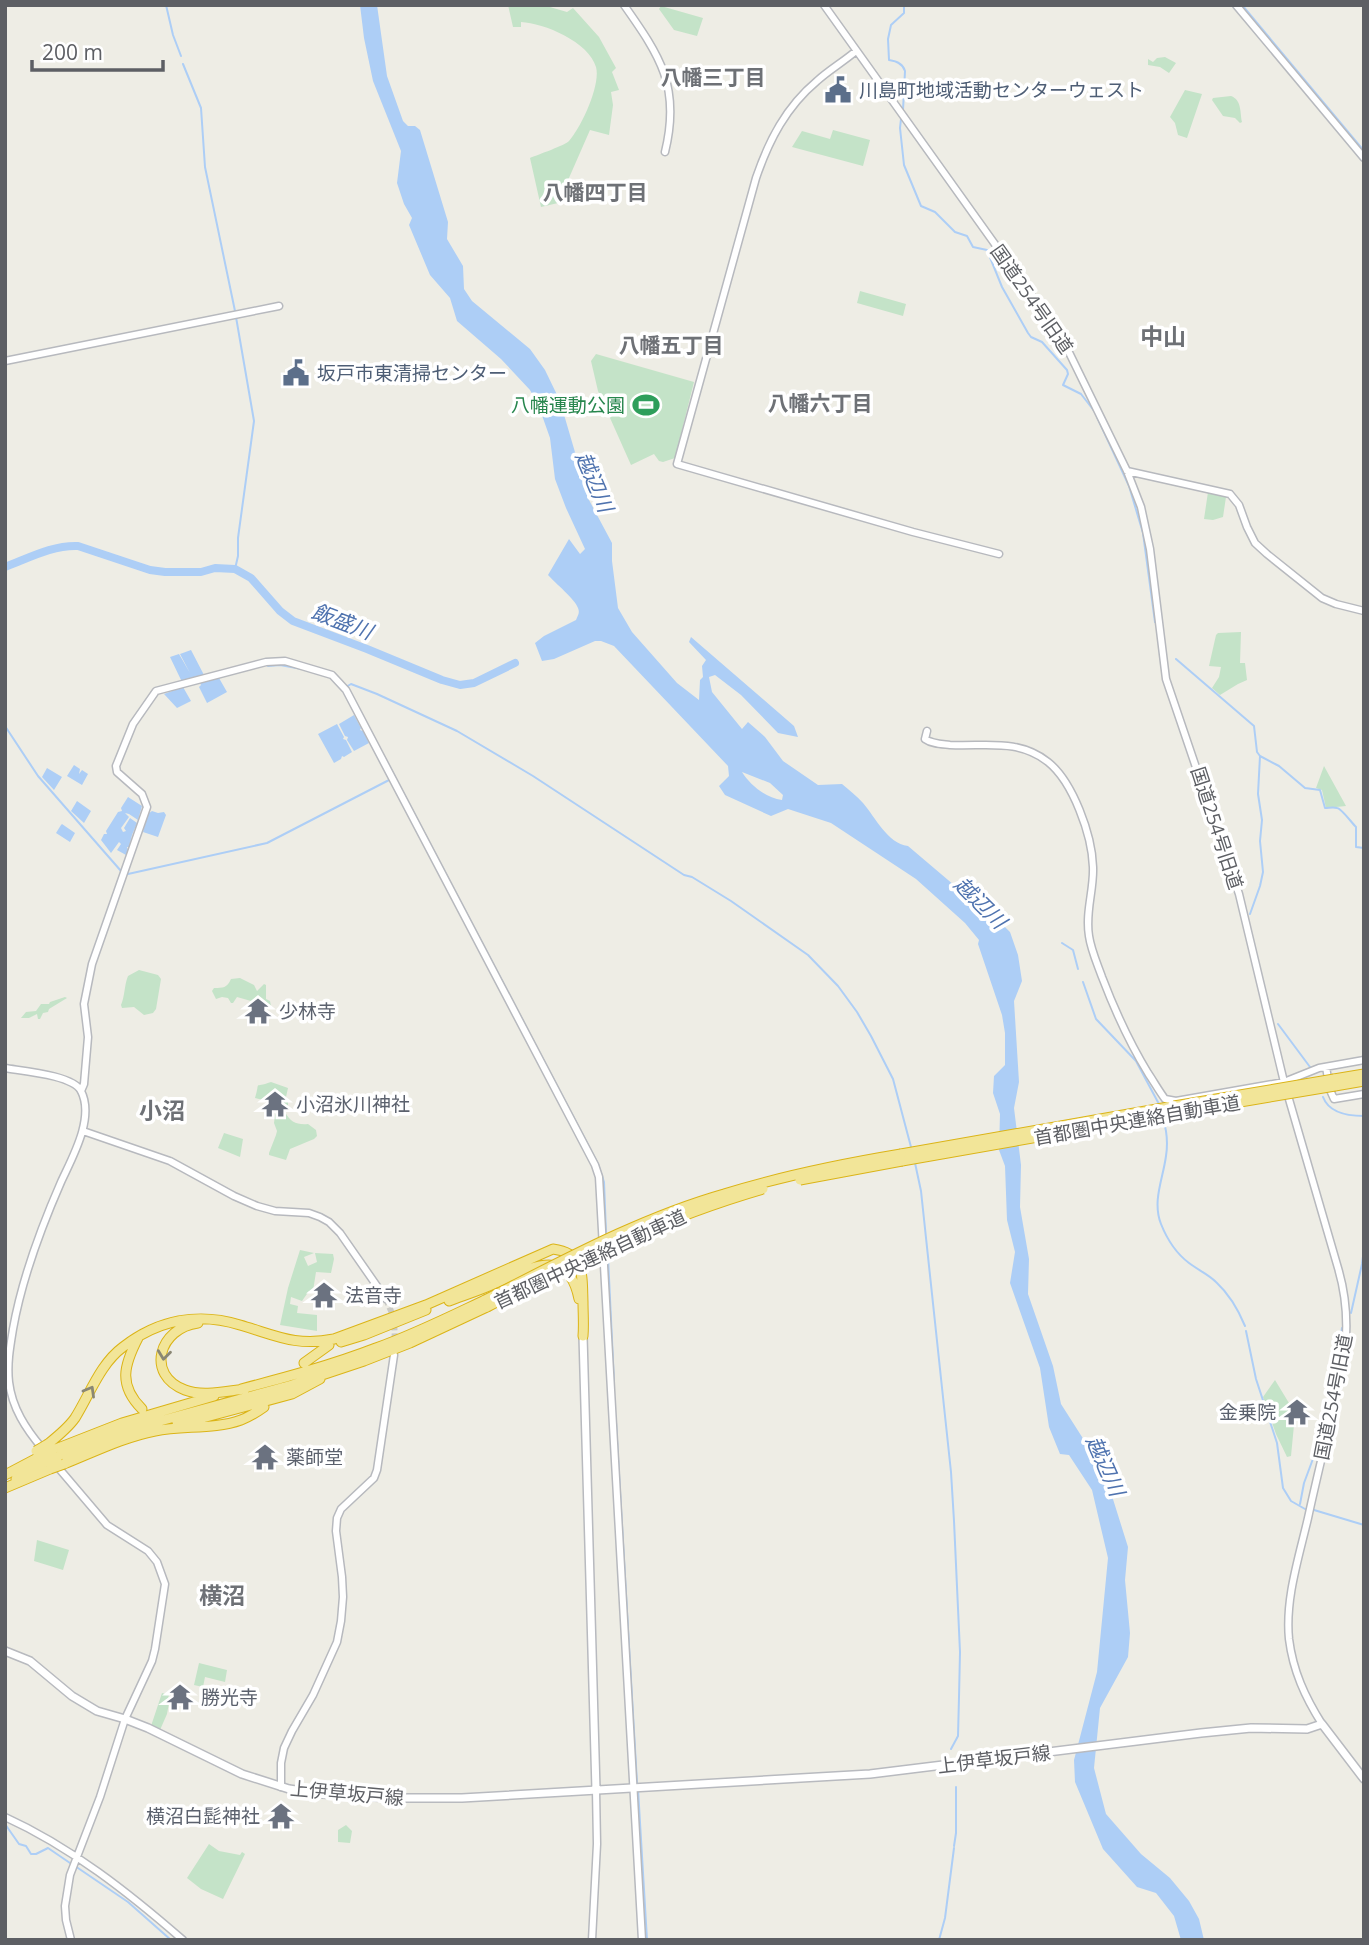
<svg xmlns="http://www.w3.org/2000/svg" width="1369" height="1945" font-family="'Open Sans','Noto Sans JP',sans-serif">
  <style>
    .green { fill: #c4e3c8 }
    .water { fill: #adcef6; fill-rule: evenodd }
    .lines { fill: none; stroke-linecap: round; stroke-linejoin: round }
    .stream { stroke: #adcef6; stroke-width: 2 }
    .river { stroke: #adcef6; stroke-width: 8 }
    .tertiary-tunnel { stroke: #cacac5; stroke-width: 6; stroke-dasharray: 6 3; stroke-linecap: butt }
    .tertiary-casing { stroke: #b7b9be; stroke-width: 9 }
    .secondary-casing { stroke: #b8babf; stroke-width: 10 }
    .motorway-casing { stroke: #dbb417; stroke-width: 11 }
    .tertiary { stroke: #fff; stroke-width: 6 }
    .secondary { stroke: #fff; stroke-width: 7 }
    .motorway { stroke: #f2e598; stroke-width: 9 }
    .motorway-bridge-casing { stroke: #dbb417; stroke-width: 11; stroke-linecap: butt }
    .motorway-bridge { stroke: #f2e598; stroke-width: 9 }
    .oneway { stroke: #8a8774 }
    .labels { text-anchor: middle; stroke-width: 7; stroke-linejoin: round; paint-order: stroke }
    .service-label { font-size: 19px; fill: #4e5e75; stroke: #fff; text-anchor: start }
    .street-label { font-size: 19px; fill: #5d5f64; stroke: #fff }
    .leisure-label { font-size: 19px; fill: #27864d; stroke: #fff; text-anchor: end }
    .worship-label { font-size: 19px; fill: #5b616d; stroke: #fff; text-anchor: start }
    .neighbourhood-label { font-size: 21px; font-weight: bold; fill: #6e7176; stroke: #fff }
    .water-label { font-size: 21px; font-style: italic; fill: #4f73af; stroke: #fff }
    .quarter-label { font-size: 23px; font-weight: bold; fill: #6e7176; stroke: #fff }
  </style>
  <rect width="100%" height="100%" fill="#eeede5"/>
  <path class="green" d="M508,5H543L567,12L573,8L599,37L616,68L612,72L619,90L611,92L613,105L609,135L590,130L558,203L541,207L530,158C537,155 566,145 569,141C581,128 601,85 596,67C589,42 544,23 521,22V27H513Z
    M661,6L703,18L697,36L674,30L659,9Z
    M1165,57L1176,63L1169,73L1160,67L1148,65V59L1153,62L1157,58Z
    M1185,90L1202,94L1187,138L1178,135L1175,123L1170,117Z
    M1231,96C1242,100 1240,113 1242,122L1240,123L1235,118L1223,116L1212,100L1213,98Z
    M833,130L870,140L863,166L792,147L802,131L830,139Z
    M860,291L906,304L903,316L857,303Z
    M596,354L694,382L675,458L663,462L659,461L654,454L631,465L598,391L591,361Z
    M1208,492L1226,497L1223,517L1213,520L1204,519Z
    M1241,632L1240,663H1245L1247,680L1238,684L1220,695L1212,688L1219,677L1221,667L1209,666L1216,635L1218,633Z
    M1324,766L1346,806L1326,808L1322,790L1316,788Z
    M139,970L158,975L161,979L156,1009L153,1013L144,1015L134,1007L122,1008L121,1005C125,996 124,986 128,976Z
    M240,978L254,985L257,991L264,984L266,985V999L270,1001L271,1006L269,1009L263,1010L260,1007H254L251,1001L237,997L233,1003H231L228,998L222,997L216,999L212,991L214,988C223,988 227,988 231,979Z
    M65,997L67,998L49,1009L48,1012L43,1013L40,1019H38L37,1014L29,1018H21L26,1012L36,1011L41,1004H49L50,1002Z
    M271,1082L288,1088L286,1097L288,1100V1107L285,1112C290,1122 297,1125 308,1124L316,1130L317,1136L314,1139L290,1149L286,1160L269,1155V1153L276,1135L277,1131L274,1123L275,1115L279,1109L278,1099L273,1098L272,1103L268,1104L267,1101L255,1098C261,1079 252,1089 271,1082Z
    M224,1133L243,1139L240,1157L218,1148Z
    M300,1250L314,1253L304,1257L308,1266L317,1262L315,1253L333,1254L334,1259L331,1273L316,1272L313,1291H309L302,1301L291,1297L290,1304L298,1306L297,1313L317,1315V1331L280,1325L288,1288Z
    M1275,1380L1292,1408L1290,1422L1294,1425L1291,1456L1287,1457L1276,1434L1263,1397Z
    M37,1540L69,1550L63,1570L34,1561Z
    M199,1663L227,1670L225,1682L205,1677L203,1687L194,1685Z
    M162,1693L169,1695L167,1702L169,1703L167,1714L160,1730L151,1726Z
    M346,1825L352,1831L350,1843L338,1842V1830Z
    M209,1844L219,1851L240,1855L242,1852L245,1854L223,1899L201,1889L187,1878Z"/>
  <path class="water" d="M360,5H377L387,76L403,121L408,126H415L420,130L448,222L447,239L463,266L464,289L472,301L530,349L545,370L560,401L589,500L612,543V561L618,608L632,632L677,683L699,700L700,680L703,677L702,666L706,660L689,642L691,637L794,726L798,737L778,733L741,695L715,675L709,677L712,692L742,729L748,722L765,737L783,761L818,785L842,784C849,790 857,796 863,803C876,818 887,843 908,846L961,891L982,897L1001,923L1010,932L1018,955L1022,981L1014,1001L1019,1082L1014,1108L1021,1165L1020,1207L1029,1259L1028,1294L1053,1366L1061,1404L1098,1462L1112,1496L1128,1547L1125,1580L1130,1633L1128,1657L1100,1708L1094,1768L1106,1814L1141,1854L1170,1878L1189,1901L1199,1919L1204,1940H1181L1174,1916L1156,1893L1137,1887L1103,1849L1075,1782L1074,1760L1097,1672L1108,1558L1092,1490L1069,1455L1060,1454L1049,1427L1040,1368L1010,1283L1015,1252L1007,1220L1005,1166L999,1150L1000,1114L993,1093L994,1076L1005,1065V1033L1002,1015L978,944L979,940L965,923L916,879L831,823L788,809L771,816L725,795L719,786L729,776L728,766L614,646L601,641H595L554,659L542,661L535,643L544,636L576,620C578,615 580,613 578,608C575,599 555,583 548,575L569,539L580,554L585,549L566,508L555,479L550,438L538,404L530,390L501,359L457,321L450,298L430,275L409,225L412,218L404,204L397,183L401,151L373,81L364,38ZM742,772L770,783L783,795L782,800C766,798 750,785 742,772Z
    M191,650L204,675L182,682L170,657L179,654L190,673L180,654Z
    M219,678L227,692L207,703L199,687L201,685L200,683Z
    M183,687L191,701L177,708L164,694Z
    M354,715L361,728L360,730L363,731L369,743L354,751L347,740L348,737L345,736L339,724Z
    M337,724L344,737L343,739L346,740L352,752L344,757L342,756L341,759L334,763L318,734Z
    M74,765L80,769L79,774L82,770L88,774L82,785L67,776Z
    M47,768L62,777L54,790L42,777Z
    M128,797L142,806L138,820L129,814L125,813L129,817L121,828L123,832L126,831L124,828L130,818L137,823L132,835L129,847H127L128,850L126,855L117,850L121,844L119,842L111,853L101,840L104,834H107L106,831L118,812L122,811L121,808Z
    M77,801L91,811L84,823L71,811Z
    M152,811L158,813L164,812L166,815L158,837L143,832L148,814Z
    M62,824L75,833L70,842L56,833L61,825Z"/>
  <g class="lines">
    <path class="stream" d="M166,5L173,35L181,56
      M1242,5L1364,151
      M183,64L201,108L205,167L235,311
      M903,110L905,71C903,63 896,61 889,60L888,39L891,25L904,13V5
      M901,119L900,128L904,165L921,206L935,212L955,232L967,236L973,247L987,250L1002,287L1028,333L1031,337L1042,342L1067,370L1068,374L1063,385L1081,394L1095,412
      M1097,417L1129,486L1143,533L1155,622
      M235,569L238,556V538L254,421L236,317
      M1176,659L1254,726L1257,752L1260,756L1258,794L1262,820L1260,841L1263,872L1260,886L1250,914
      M268,666L280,665L302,669
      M346,687L351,684L377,694L457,731L533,776L684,875L692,877L731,901L808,955L838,986L857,1012L871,1036L893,1079L911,1147
      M5,726L38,776L121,871L128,874L267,843L391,779
      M1260,756L1279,766L1305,788L1320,790L1325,808C1329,808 1333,807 1337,808C1341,808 1351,822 1356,827V847L1364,848
      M385,758L598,1164L604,1182L606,1232
      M1062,943L1073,950L1078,969
      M1083,982L1096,1019L1136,1061L1160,1106
      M1278,1024L1310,1067
      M1323,1097C1329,1113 1348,1116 1364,1116
      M1163,1119C1167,1131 1168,1143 1166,1156C1163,1179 1152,1201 1161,1224C1167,1239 1177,1254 1189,1263C1198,1270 1208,1274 1216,1282C1229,1294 1238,1309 1245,1326
      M915,1163L921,1191L951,1472L954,1521L960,1652L959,1697L958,1736L951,1749
      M608,1257L614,1382
      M1351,1313L1362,1264L1364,1249
      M1246,1331L1256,1379L1277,1443L1283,1488L1291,1501L1305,1509
      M616,1422L637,1783
      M1300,1504L1304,1483L1320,1440L1322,1427L1334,1384L1342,1328
      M1314,1510L1364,1525
      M638,1789L647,1940
      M5,1824L19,1844L26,1846L31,1854H36L48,1848L70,1863
      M954,1846L956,1833V1787
      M75,1866L128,1902L171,1940
      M939,1940L945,1918L954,1848"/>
    <path class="river" d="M5,567C29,558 52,545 78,546L150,570L165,572H201L215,568L235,569L251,578L280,611L293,621L367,649L442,680L460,685L474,683L515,663"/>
    <path class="tertiary-tunnel" d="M386,1299L394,1318L395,1344"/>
    <g class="tertiary-casing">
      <path id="tertiary" d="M624,5C660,56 681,87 665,152
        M824,5L1062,338L1127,471L1141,507L1150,549L1166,679L1239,894L1284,1082L1338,1268C1346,1295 1348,1322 1345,1350C1335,1407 1320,1462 1308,1518C1299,1557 1285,1599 1289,1639C1293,1671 1305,1697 1322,1724
        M1236,5L1364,158
        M856,51C843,62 829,70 817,81C786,107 769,140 756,178L677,464L913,532L999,554
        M5,361L279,306
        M1127,471L1230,494L1239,505L1247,527L1255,543L1267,554L1322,598L1336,604L1364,611
        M927,731L925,739C932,744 941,744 950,745C984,747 1018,738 1048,762C1073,782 1092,835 1093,867C1094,890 1085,912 1089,936C1091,950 1097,963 1102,977C1115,1011 1129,1042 1148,1073C1154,1082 1159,1091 1165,1099L1176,1101L1284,1082L1319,1068L1364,1060
        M1326,1067L1330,1090L1334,1099L1364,1094
        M5,1068C22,1071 73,1075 81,1091C95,1118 72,1158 61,1182C40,1230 22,1278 13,1329C10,1347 7,1364 9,1382C12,1408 26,1429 42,1448
        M81,1091L84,1084L88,1037L84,1004L92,964L147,807L142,794L117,772L116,766L133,724L156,691L266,662L285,661L332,675L346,690L595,1165L599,1177L642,1940
        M83,1131L170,1161L234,1196L257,1206L275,1211L309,1213L320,1217L329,1222L340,1233L386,1299
        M56,1465L107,1525L148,1551L157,1562L165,1584L155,1649L152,1661L125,1719L100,1797L70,1875L65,1906L66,1920L71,1940
        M281,1787V1763L284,1748L292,1731L313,1695L337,1642L341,1621L343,1597L342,1577L336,1531L337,1518L341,1509L374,1478L377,1470L394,1355
        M5,1817C71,1847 129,1893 183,1940
        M592,1940L597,1844L596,1790"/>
    </g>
    <g class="secondary-casing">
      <path id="secondary" d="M583,1336L596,1790
        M5,1651L30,1661L72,1696L97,1711L125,1719L148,1728L242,1774L289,1789L323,1794L392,1798H462L870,1774L1201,1733L1251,1728L1307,1729L1322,1724L1364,1779"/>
    </g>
    <g class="motorway-casing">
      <path id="motorway" d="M1334,1079L1364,1074
        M1335,1086L1364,1081
        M901,1154L1174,1106
        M902,1161L1175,1113
        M449,1301C465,1295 481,1290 496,1283C531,1268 568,1245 579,1299
        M198,1323C159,1328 145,1375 185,1390C203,1397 226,1391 245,1389
        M138,1338C124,1365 118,1385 142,1409
        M341,1342L364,1335L426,1310
        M304,1363L329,1345
        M241,1389C287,1377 332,1365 376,1348C413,1335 449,1317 485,1300
        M177,1422L195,1420L292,1394L320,1379
        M48,1444C58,1436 68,1428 75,1418C90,1394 100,1364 123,1347C158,1320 198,1312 240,1325C275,1335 296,1347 334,1339L426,1305L553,1249C585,1253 582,1276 583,1302C583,1313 584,1325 583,1336
        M53,1450L122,1423L214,1396
        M58,1457L127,1430L292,1385L364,1361L410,1343L487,1307
        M64,1464C94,1452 124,1437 155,1431C183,1425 213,1430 241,1420C249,1417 257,1412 264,1407
        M5,1475L41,1456
        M16,1479L45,1462
        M5,1488L50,1469"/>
    </g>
    <use href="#tertiary" class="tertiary"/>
    <use href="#secondary" class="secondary"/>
    <use href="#motorway" class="motorway"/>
    <g class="motorway-bridge-casing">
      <path id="motorway-bridge" d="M1174,1106L1334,1079
        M1175,1113L1335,1086
        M800,1180L902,1161
        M485,1300C562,1261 640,1218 724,1194C782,1176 841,1164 901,1154
        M487,1307C577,1260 666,1217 763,1189
        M36,1451L48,1444
        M41,1456L53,1450
        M45,1462L58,1457
        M50,1469L64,1464"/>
    </g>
    <use href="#motorway-bridge" class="motorway-bridge"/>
  </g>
  <defs><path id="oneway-chevron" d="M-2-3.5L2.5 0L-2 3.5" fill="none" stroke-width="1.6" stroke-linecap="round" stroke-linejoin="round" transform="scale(1.75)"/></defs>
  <g class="oneway">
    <use href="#oneway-chevron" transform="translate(164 1355) rotate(97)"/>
    <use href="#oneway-chevron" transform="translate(90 1391) rotate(-60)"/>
  </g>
  <defs>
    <g id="civic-bare" transform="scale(2.1)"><path d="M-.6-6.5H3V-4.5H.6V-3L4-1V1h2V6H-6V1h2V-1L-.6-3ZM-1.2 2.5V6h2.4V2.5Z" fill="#5c6f8a" stroke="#fff" stroke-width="2.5" paint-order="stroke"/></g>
    <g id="stadium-bare" transform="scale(2.1)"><path d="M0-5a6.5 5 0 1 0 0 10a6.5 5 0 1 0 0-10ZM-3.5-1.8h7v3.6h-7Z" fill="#2e9e5b" stroke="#fff" stroke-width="2.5" paint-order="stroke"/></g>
    <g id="temple-bare" transform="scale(2.1)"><path d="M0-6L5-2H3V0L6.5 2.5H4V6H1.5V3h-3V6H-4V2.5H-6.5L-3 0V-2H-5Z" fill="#6b7280" stroke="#fff" stroke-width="2.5" paint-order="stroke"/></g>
  </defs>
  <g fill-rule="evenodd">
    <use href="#civic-bare" x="838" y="90"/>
    <use href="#civic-bare" x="296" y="373"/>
    <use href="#stadium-bare" x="646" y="405"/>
    <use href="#temple-bare" x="258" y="1011"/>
    <use href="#temple-bare" x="275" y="1104"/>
    <use href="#temple-bare" x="324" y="1295"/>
    <use href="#temple-bare" x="1297" y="1412"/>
    <use href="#temple-bare" x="265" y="1457"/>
    <use href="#temple-bare" x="180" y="1697"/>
    <use href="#temple-bare" x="281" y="1816"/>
  </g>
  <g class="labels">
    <g class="service-label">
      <text x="859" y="97">川島町地域活動センターウェスト</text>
      <text x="317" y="380">坂戸市東清掃センター</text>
    </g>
    <g class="street-label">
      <text transform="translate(1032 299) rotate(55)" y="7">国道254号旧道</text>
      <text transform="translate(1217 828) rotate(72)" y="7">国道254号旧道</text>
      <text transform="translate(1137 1120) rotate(-10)" y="7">首都圏中央連絡自動車道</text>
      <text transform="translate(590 1259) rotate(-25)" y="7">首都圏中央連絡自動車道</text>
      <text transform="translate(1333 1397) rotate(-79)" y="7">国道254号旧道</text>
      <text transform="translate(994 1759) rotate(-7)" y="7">上伊草坂戸線</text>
      <text transform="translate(347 1793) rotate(5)" y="7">上伊草坂戸線</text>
    </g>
    <g class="leisure-label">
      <text x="625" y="412">八幡運動公園</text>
    </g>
    <g class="worship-label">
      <text x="279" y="1018">少林寺</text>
      <text x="296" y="1111">小沼氷川神社</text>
      <text x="345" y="1302">法音寺</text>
      <text x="1276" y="1419" text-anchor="end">金乗院</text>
      <text x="286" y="1464">薬師堂</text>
      <text x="201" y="1704">勝光寺</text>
      <text x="260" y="1823" text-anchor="end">横沼白髭神社</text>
    </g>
    <g class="neighbourhood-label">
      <text x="713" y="85">八幡三丁目</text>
      <text x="595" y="200">八幡四丁目</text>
      <text x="671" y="353">八幡五丁目</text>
      <text x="820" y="411">八幡六丁目</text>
    </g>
    <g class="water-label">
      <text transform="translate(594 482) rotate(67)" y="7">越辺川</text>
      <text transform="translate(342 622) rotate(21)" y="7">飯盛川</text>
      <text transform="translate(980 903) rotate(45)" y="7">越辺川</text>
      <text transform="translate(1105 1466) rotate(66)" y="7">越辺川</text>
    </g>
    <g class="quarter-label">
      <text x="1163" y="345">中山</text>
      <text x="162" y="1119">小沼</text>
      <text x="222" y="1604">横沼</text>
    </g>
  </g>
  <rect width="1369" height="1945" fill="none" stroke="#5d5f64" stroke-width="14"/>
  <path d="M32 60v10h131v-10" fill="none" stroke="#5d5f64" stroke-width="3.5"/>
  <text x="42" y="60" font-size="21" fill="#5d5f64" stroke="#ffffff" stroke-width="5" paint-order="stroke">200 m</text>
</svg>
